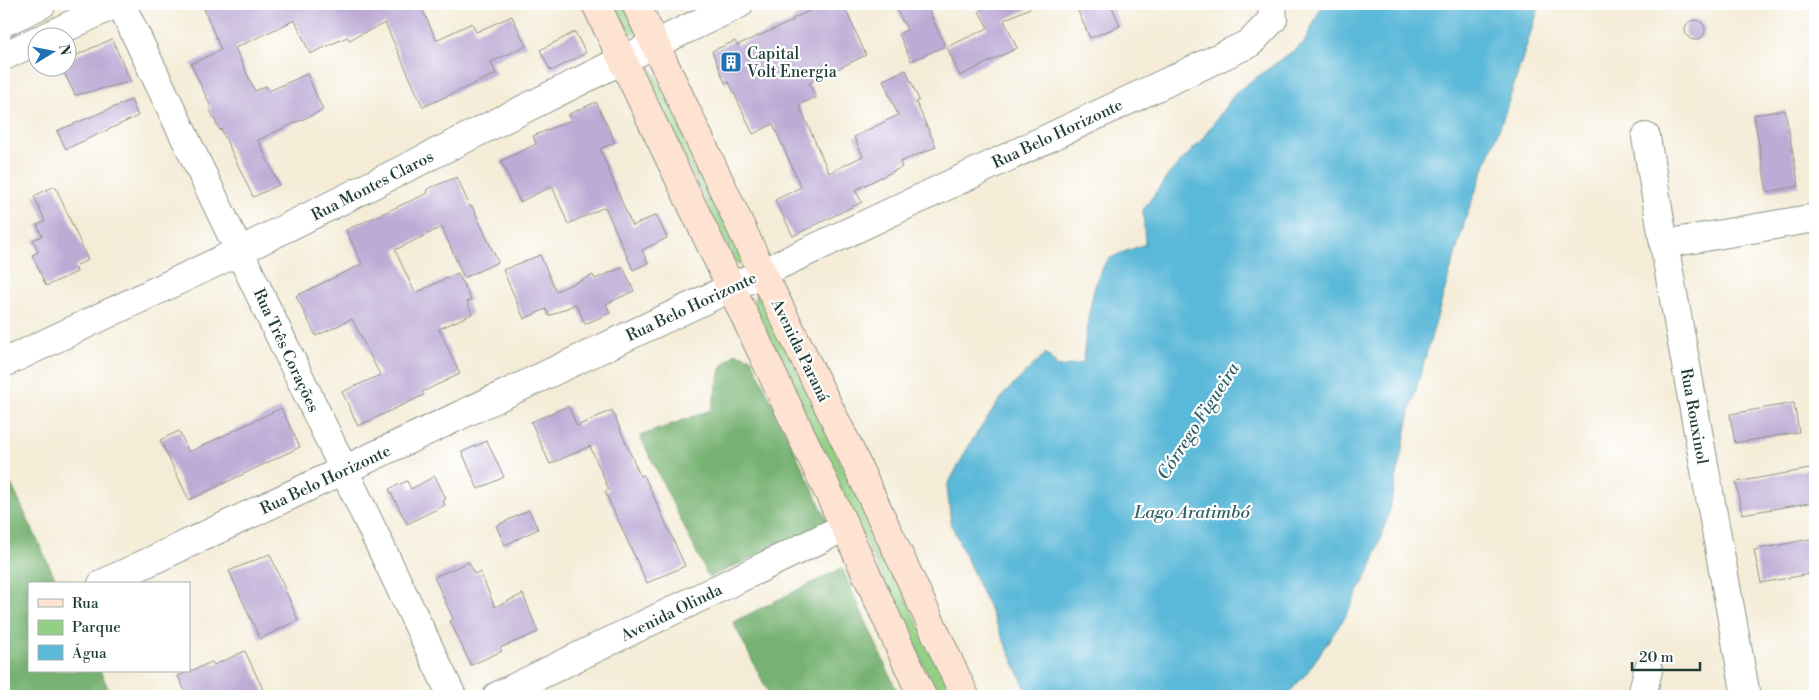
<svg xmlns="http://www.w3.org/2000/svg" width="1819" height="700" font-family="'Libre Bodoni',serif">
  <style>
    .green { fill: #94d084; stroke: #5a865c }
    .forest { fill: #77b272; stroke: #4b7853 }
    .water { fill: #5ab8d8; stroke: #3c7a86 }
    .building { fill: #bdabd5 }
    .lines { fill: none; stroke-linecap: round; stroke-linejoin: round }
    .minor-casing { stroke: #8a9486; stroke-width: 30 }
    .tertiary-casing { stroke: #8a9486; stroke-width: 30 }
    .secondary-casing { stroke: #8a9486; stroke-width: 30 }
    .minor { stroke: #fff; stroke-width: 28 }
    .tertiary { stroke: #fff; stroke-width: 28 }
    .secondary { stroke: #fee3d2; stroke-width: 28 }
    .labels { text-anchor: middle; stroke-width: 4.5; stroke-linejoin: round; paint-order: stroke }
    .poi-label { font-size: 16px; fill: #1f3d34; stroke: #fff; text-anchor: start }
    .street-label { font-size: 16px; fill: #1f3d34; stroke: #fff }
    .water-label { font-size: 18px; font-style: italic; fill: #316265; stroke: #fff }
  </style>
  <rect width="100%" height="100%" fill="#fff"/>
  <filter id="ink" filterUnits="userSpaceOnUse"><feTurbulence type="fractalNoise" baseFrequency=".02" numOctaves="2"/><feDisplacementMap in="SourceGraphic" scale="10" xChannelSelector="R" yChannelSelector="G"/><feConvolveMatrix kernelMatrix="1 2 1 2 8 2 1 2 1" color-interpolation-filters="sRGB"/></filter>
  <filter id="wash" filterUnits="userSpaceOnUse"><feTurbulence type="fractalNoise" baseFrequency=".0096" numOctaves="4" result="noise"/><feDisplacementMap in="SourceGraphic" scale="20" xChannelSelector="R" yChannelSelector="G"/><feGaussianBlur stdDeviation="1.12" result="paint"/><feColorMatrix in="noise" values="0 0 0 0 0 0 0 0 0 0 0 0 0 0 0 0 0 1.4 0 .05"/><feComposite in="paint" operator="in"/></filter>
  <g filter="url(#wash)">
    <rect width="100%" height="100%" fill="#f4ecd7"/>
    <path class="green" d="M613,4H627L637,32L633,34L627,33Z
      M652,69L746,261L741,264L735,262L646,78L647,71Z
      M760,295L953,696H938L754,303L755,296Z"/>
    <path class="forest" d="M735,353L751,358L828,522L709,578L640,436L711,410L722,366Z
      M4,469L58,584H29V671H100L112,696H4Z
      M842,568L899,696H770L733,622Z"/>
    <path class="water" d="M1323,4H1540L1503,119L1467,214L1411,407L1389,513L1370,570L1345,617L1306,674L1286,696H1029L951,524L947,486L971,442L1004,394L1046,353L1058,367L1083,363C1085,339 1091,277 1108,260C1115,254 1136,248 1145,244L1143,210L1169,174L1200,142L1236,92L1304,43Z"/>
    <g id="blocks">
      <path class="building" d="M218,4H425L421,6L436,40L472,23L476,32L512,16L526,46L491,62L496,74L423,107L385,23L349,40L347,37L310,54L295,20L235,48L255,91L266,86L269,91L307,74L323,110L258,140L279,185L253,197L221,129L220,131L209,108L211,107L191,64L221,50L204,9Z
        M814,4H843L866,55L809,83L816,97L799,105L829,173L863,156L854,137L898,115L883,80L906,70L919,100L916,102L936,147L900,162L902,167L855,190L862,202L793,236L775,200L801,187L773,124L753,134L729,82L725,83L712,51L735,41L737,45L793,21L792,19L816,8Z
        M894,4H926L945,46L911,61L899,34L907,30Z
        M994,4H1038L1004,20L1017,48L960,76L947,47L988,28L979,11Z
        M1075,4H1111L1120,26L1090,38Z
        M1685 30a10 10 0 1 1 20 0a10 10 0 1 1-20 0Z
        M575,32L586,53L551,71L540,50Z
        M112,39L131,82L75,95L62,68H68V59Z
        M131,100L138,116L66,149L57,131Z
        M596,102L615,142L600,149L632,226L656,215L667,238L642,250L648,263L633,270L605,207L568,224L552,186L520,202L501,161L536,144L533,136L571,120L569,114Z
        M1785,110L1799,186L1767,192L1754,115Z
        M457,177L470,207L472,206L498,262L464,278L442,227L395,250L415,293L458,273L471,300L467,302L472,314L439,329L460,374L422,392L424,395L358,426L342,392L380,375L352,319L316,336L296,296L362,264L346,230L428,193L427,189Z
        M55,186L88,260L75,266L77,272L46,286L32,255L38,252L33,240L42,236L37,225L45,221L34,196Z
        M540,255L556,291L593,275L595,279L623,267L634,291L606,304L610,313L585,324L576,304L549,316L546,309L524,319L503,270Z
        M1794,403L1799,432L1735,443L1730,414Z
        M568,406L577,426L612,410L640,476L644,475L685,566L647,583L605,492L609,490L590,446L550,464L531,422Z
        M281,408L300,447L189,500L160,440L179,431L189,452Z
        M487,441L504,477L478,489L462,452Z
        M1815,468V502L1742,514L1736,482Z
        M435,476L446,499L443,501L445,505L407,524L389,489L407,481L411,489Z
        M529,510L538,529L505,545L496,526Z
        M1815,538V573L1761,583L1754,550Z
        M270,554L298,620L260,639L229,571Z
        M469,562L474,574L480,572L495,607L523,594L538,632L500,648L502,651L471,665L450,621L453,619L434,577Z
        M245,651L266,696H187L178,676L212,662L214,665Z"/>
    </g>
  </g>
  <g filter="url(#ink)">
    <use href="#blocks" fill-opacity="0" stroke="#8a9486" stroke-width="1"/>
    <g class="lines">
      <g class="minor-casing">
        <path id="minor" d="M121,4L452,696
          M1646,137L1664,244
          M4,363L240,251L622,60L739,4
          M102,584L1250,43L1273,19L1272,4
          M497,696L845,527
          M1642,696L1648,670"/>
      </g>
      <g class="tertiary-casing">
        <path id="tertiary" d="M4,22L42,4
          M44,38L115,4
          M4,56L38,40
          M1746,696L1664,244L1815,218"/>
      </g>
      <g class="secondary-casing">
        <path id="secondary" d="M596,4L845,527L922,696
          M636,4L762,272L847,444L965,696"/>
      </g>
      <use href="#minor" class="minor"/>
      <use href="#tertiary" class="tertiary"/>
      <use href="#secondary" class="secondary"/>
    </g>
  </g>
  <defs>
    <g id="building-square" transform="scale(1.125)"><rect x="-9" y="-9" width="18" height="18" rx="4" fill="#1f6fb2" stroke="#fff"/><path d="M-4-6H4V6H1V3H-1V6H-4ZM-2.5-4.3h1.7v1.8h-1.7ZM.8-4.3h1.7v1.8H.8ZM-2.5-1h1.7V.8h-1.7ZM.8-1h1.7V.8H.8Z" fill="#fff"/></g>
  </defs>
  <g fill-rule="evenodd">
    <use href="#building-square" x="731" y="62"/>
  </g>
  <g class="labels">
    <g class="poi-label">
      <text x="747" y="59">Capital<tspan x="747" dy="18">Volt Energia</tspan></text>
    </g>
    <g class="street-label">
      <text transform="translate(1057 133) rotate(-25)" y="6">Rua Belo Horizonte</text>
      <text transform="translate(372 185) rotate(-27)" y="6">Rua Montes Claros</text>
      <text transform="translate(691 306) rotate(-25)" y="6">Rua Belo Horizonte</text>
      <text transform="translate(287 350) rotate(65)" y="6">Rua Três Corações</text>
      <text transform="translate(801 350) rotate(64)" y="6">Avenida Paraná</text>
      <text transform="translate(1695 416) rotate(80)" y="6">Rua Rouxinol</text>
      <text transform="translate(325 479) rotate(-25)" y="6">Rua Belo Horizonte</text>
      <text transform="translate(671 612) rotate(-26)" y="6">Avenida Olinda</text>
    </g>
    <g class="water-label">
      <text transform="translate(1198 421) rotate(-57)" y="6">Córrego Figueira</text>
      <text x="1192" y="518">Lago Aratimbó</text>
    </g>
  </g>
  <rect width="1819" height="700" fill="none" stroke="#fff" stroke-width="20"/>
  <rect x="28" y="582" width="162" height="90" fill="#ffffff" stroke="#a5b1ae"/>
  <rect x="38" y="599" width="25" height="8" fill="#fee3d2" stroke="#a5b1ae"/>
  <text x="72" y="608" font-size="15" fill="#1f3d34">Rua</text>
  <rect x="38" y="620" width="25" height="15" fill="#94d084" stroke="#a5b1ae"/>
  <text x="72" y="632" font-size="15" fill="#1f3d34">Parque</text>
  <rect x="38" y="645" width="25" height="15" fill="#5ab8d8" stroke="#a5b1ae"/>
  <text x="72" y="658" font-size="15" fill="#1f3d34">Água</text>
  <g transform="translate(52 52) rotate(80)"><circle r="24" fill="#ffffff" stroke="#a5b1ae"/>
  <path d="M0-4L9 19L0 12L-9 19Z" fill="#1f6fb2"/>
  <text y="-8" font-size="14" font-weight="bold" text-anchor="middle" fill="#1f3d34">N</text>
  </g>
  <path d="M1632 662v8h68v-8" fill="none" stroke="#1f3d34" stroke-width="2.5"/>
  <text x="1639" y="662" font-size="15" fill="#1f3d34" stroke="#ffffff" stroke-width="4" paint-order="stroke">20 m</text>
</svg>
